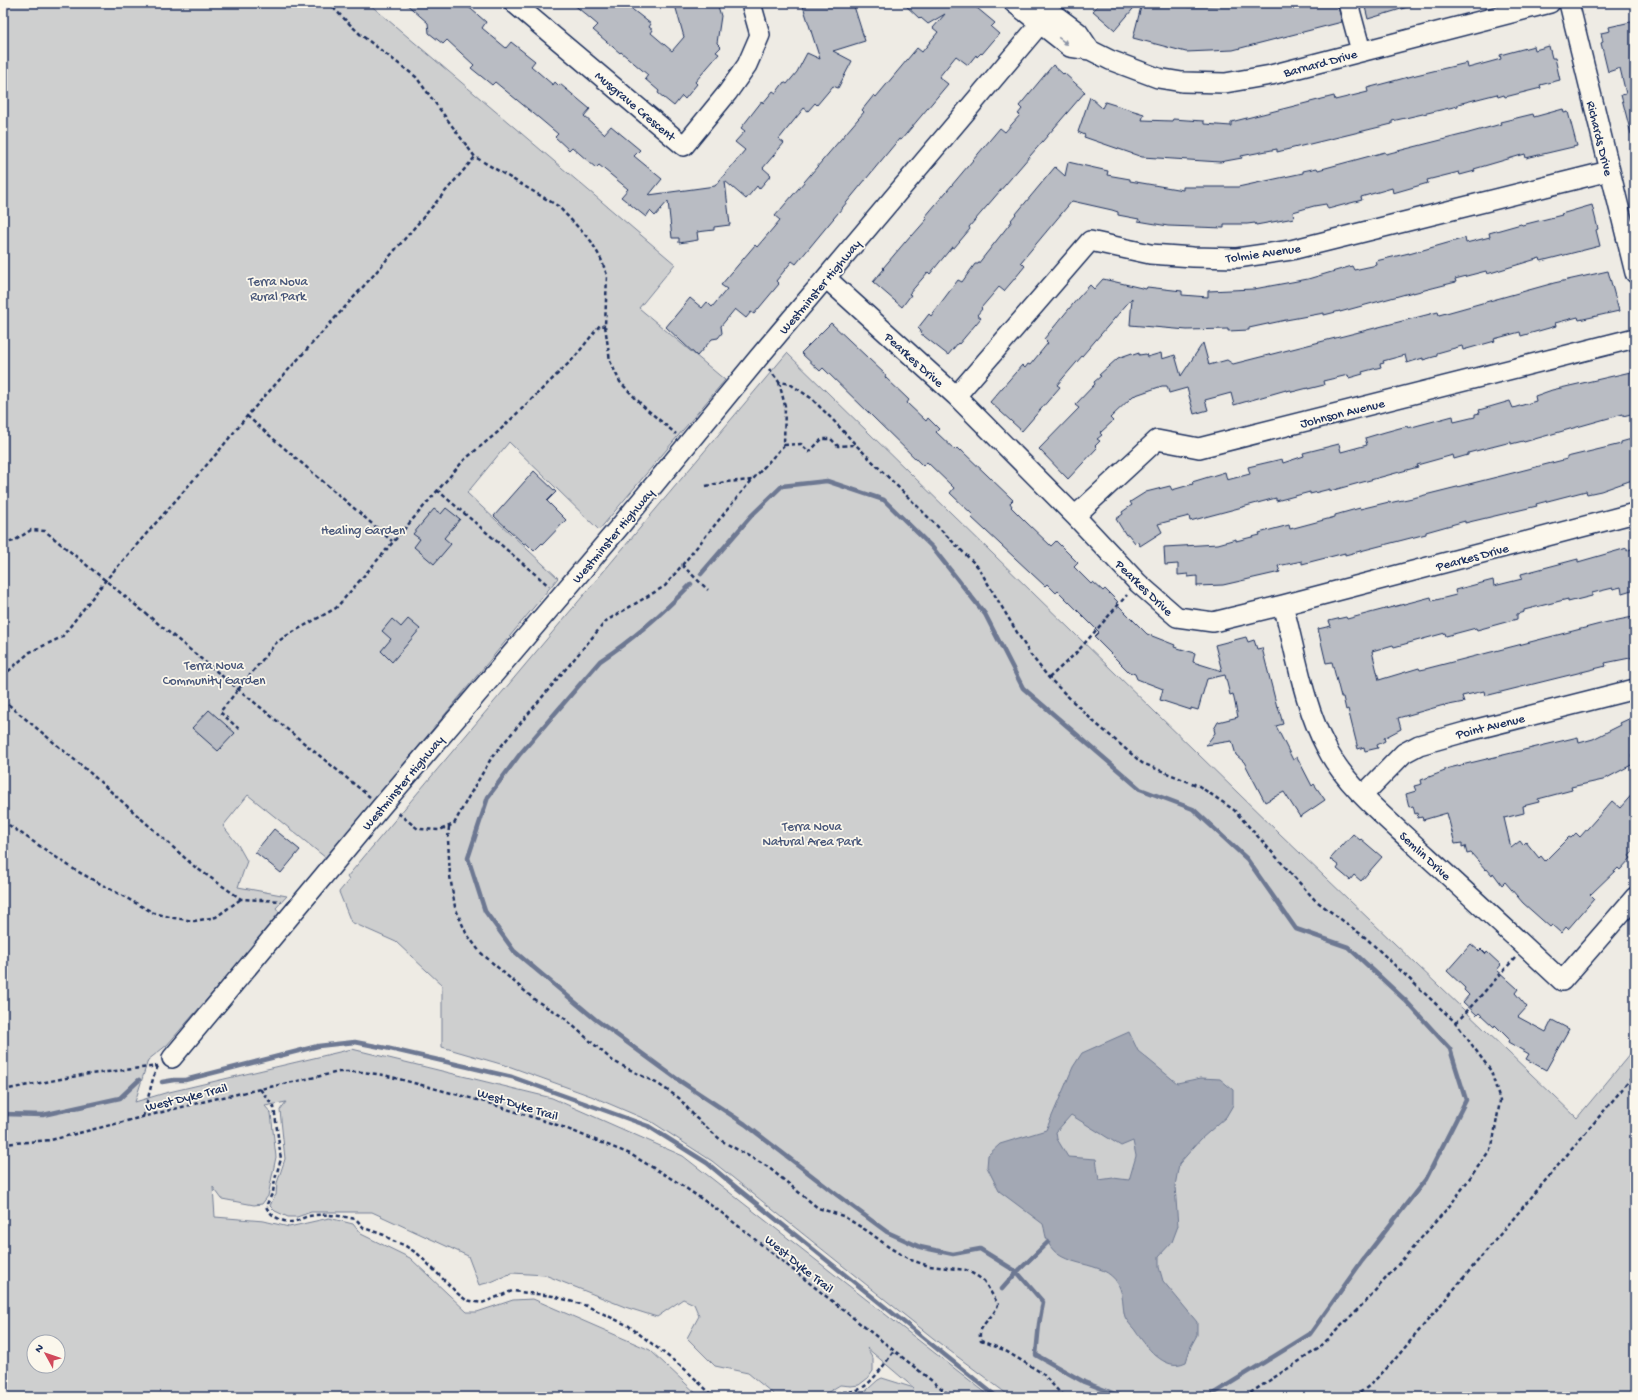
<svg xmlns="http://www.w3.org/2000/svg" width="1638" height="1400" font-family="'Gochi Hand',sans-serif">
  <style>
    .green { fill: #cecfcf; stroke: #747f96; fill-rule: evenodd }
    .water { fill: #a3a8b4; stroke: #6d7892; fill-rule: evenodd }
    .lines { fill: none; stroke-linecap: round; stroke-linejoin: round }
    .stream { stroke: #6d7892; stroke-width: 4.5 }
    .building { fill: #b9bcc3; stroke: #1b2f5e }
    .minor-casing { stroke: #1b2f5e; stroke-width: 22 }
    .path { stroke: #1b2f5e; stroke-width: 2.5; stroke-dasharray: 4 3; stroke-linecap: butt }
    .minor { stroke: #fbf7ec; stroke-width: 19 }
    .oneway { fill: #8b93a5 }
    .labels { text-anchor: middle; stroke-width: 3.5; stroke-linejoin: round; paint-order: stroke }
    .street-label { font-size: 13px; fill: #1b2f5e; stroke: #fbf7ec }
    .park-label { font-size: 13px; fill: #48577a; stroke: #fbf7ec }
  </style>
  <rect width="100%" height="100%" fill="#eeebe4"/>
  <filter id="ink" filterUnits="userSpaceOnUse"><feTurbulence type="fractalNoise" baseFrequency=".025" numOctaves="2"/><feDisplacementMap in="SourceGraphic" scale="8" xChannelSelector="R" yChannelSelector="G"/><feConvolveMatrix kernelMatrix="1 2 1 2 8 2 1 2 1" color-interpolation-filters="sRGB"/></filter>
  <g filter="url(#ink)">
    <path class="green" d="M3,3H368L675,264L639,308L725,380L599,530L509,442L467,493L558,578L326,858L248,795L223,826L238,845L247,861L238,887L287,896L276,908L279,912L275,921L167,1045L148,1060L135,1102L165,1093L352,1049L552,1098L683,1156L991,1397H859L878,1380L882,1378L914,1388L867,1348L873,1358V1371L868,1378L859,1385L851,1386L840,1385L820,1397H777L748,1373L715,1366L687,1338L699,1316L694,1304L683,1299L657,1317L625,1307L545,1275L512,1273L491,1282L479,1285L468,1256L372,1212H311L297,1217H288L275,1211L270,1206L273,1199L276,1195L277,1183L285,1159L280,1110L286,1102L265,1106L271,1113L276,1157L268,1196L262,1204L254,1205L222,1199L213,1187L215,1217L264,1221L289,1227L329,1218L353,1224L361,1234L410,1258L467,1312H477L513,1300L533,1299L650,1350L700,1397H3ZM34,1342H58V1366H34Z
      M787,353L1279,833L1577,1118L1635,1048V1397H1011L938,1342L712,1161L652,1122L591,1096L511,1067L442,1047V985L396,942L351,922L339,892L349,880L347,877Z"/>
    <path class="water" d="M1129,1032L1138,1051L1177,1083L1201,1078L1220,1079L1233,1090V1105L1226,1117L1201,1139L1179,1164L1175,1186L1178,1226L1172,1242L1159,1256V1267L1163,1281L1197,1322V1335L1191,1346L1186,1362C1164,1373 1145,1345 1134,1329C1131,1326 1127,1321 1125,1317C1122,1307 1124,1295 1118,1284C1104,1258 1060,1270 1048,1242C1045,1237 1045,1230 1043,1224L999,1191L987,1167L988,1155L1000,1144L1046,1130L1073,1067L1082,1053ZM1071,1115L1121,1146L1133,1141L1136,1156L1129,1180L1113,1178L1099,1180L1096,1159L1068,1157L1057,1139L1056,1132Z"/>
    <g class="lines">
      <path class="stream" d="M701,574L752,515L782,486L827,481L884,500L932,547L985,614L1023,688L1140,789L1193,809L1247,859L1296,929L1348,947L1406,1001L1450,1049L1466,1100L1426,1179L1362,1261L1310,1334L1208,1397
        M691,584C663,613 635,638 600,661L520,754L488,797L468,858L485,911L514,951L595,1019L677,1079L745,1124L837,1195L887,1232L920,1247L953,1254L980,1249L1017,1272L1043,1302L1039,1324L1036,1355L1084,1382L1123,1397
        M162,1082L174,1080H185L318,1046L355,1042L386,1048L512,1077L648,1126L707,1163L737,1188L997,1397
        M3,1114L43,1115L120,1098L139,1080
        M1002,1289L1017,1272L1048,1242"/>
    </g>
    <path class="building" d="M405,3H464L486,22L482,28L506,48L511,42L535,61L531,66L553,85L555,82L559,86L560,84L590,109L584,116L604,134L611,126L640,150L634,156L662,179L649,195L715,186L745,150L735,142L745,131L741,128L762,101L763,103L773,91L776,93L784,82L787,84L797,72L807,53L820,59L802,3H853L865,41L833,51L852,61L838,88L833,86L817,105L815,103L808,111L804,108L779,139L784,143L763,168L771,175L759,189L757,186L746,199L725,181L730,225L714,227V230L697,232L698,240L679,243V238H672L668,201L655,216L650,211L646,217L621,197L628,189L599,165L596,168L572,147L569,150L555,137L558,134L539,118L495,82L492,85L471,68L474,65L447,40L443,44L429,33L428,23Z
      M572,3H624L651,24L649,27L653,30L651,33L672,51L684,37L675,5H677L676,3H717L721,16L717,43L721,47L716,52L719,54L695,82L697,84L685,99L682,96L674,106L658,93L659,91L645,79L648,75L621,52L620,53L593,30L598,25Z
      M903,3H971L995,23L991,27L999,34L982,54L981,53L977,57L976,55L968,65L956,56L939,77L948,84L901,140L899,139L796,264L792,261L776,281L779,284L754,314L751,312L746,318L735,309L721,326L722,333L718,338L712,339L697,356L666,327L690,298L702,308L707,302L712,307L727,289L721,285L755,245L757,247L780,220L775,216L864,112L862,110L874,95L876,97L917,48L922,52L938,32L933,28L945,14L928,24L921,18L920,19Z
      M1100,3H1138L1115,30L1093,11Z
      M1142,3H1174L1188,7L1244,3H1275L1276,6L1286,3H1337L1342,22L1233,50L1186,52L1133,38Z
      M1364,3H1410L1411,6L1368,19Z
      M1635,21V133L1631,134L1621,95L1626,94L1620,68L1608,72L1601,43L1603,42L1601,33L1610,31L1609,27Z
      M1534,46L1535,50L1549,46L1552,58H1555L1560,80L1540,85L1541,88L1505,97L1504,95L1498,97L1497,94L1458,104V106L1392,121V124L1277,152V149L1241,156L1242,158L1220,162L1142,157L1084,137L1085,135L1078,132L1090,97L1102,108L1105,102L1144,114L1142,120L1172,121L1173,119L1187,120L1204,121V124L1231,126V122L1334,96L1335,100L1368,92L1367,88L1416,75L1467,63L1468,68L1501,59L1500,55Z
      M1053,65L1063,74L1064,73L1085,92L969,227L970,229L954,248L952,247L930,274L928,272L909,294L911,295L902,307L873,282L884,269L883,268L911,235L912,236L927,219L925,217L1000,128L1005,132L1020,115L1018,114L1022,109L1019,106Z
      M1563,109L1564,113L1568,112L1577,146L1526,158L1525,154L1474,169L1475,171L1460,175L1459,172L1427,180L1428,183L1393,193L1392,188L1361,197L1362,200L1328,209L1326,204L1314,206L1293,212L1294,218L1278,221L1256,225L1255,223L1247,224H1224V228L1168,226L1138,221L1139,219L1118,215V212L1112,210L1072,201L1021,262L1025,266L1016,277L1004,291L999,287L981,308L982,309L977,315L981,318L959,344L958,343L948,355L920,333L921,331L918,328L929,314L931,316L958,280L962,282L975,264H978L1012,221L1011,220L1055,167L1065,176L1068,162L1108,171L1107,175L1130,179V181L1183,190V187H1238L1303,173V171L1317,168L1318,170L1385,152L1386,154L1465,134L1501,124L1500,122L1533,114L1534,117Z
      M1592,205L1598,229L1596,230L1600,246L1541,261L1540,258L1487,274L1486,271L1455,279L1456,282L1413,293V292L1340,312V311L1324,315V313L1286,320L1249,328V330L1228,331V329L1187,330L1130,325L1132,298L1070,370L1057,385L1060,387L1022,431L990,402L1022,365L1025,368L1028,364L1030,365L1048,343L1044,339L1078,298L1090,285L1094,289L1103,279L1146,289L1147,287L1182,291V295L1208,297V291L1254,289L1308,279L1352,266L1354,270L1377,265L1376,261L1409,253V254L1465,238L1466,243L1490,237L1489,233L1521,224L1522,225L1562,215L1561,214Z
      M1608,271L1619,311L1579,320L1578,317L1555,323L1556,326L1521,336L1520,332L1494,339L1495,341L1463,350L1462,346L1437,353V356L1423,360V358L1407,363L1405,355L1383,361L1384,363L1380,364L1381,367L1362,372L1363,374L1349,378L1348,375L1323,381L1324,385L1308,389V388L1292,392L1291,390L1286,391V390L1234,405L1231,393L1205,400L1208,410L1194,414L1187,388L1169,393L1167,386H1162L1133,396L1110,418L1113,421L1100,433L1102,435L1097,439L1100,441L1095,446L1097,448L1068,479L1039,449L1079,408L1075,405L1095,384L1094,382L1101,376L1099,375L1118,358L1132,353L1133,355L1139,353V355L1146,354L1147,357L1161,353L1162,359L1175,355L1181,376L1203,343L1209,365L1227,360L1233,364L1438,312L1439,315L1554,283Z
      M831,323L886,375L885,377L909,400L907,403L926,421L928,418L939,429L936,432L955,450L957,448L960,451L961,450L1013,500L1010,503L1012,506L1011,507L1027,523L1051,546L1056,541L1078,563L1074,567L1091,584L1093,582L1103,591L1105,589L1118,602L1116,603L1147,634L1175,645L1174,647L1195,653L1193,662L1222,671L1215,645L1246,637L1248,642L1254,640L1257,649L1262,648L1277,707L1278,706L1283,724L1276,726L1293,760L1297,757L1312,786L1314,784L1325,800L1300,817L1284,792L1265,802L1244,762L1236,755L1232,741L1206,745L1215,733L1214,729L1218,722L1238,717L1233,694L1230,695L1225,675L1207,679L1198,710L1191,708V710L1160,700L1163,689L1137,679L1135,674L1129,672L1094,637L1099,632L1058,591L1056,593L1047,584L1045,586L971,517L973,515L950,493L954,488L927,462L923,466L823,368L820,371L801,353Z
      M1635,371V413L1623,416V414L1524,442L1523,441L1511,444V442L1468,453V455L1454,459L1453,455L1417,465L1418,467L1330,491V489L1310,494V492L1276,501V498L1190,521L1189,516L1158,524L1162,532L1140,546L1137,541L1135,543L1128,534L1126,535L1116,519L1123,514L1122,512L1132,505L1130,502L1146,492L1170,486L1172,490L1193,484L1192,482L1225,472L1227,480L1250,474L1248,467L1282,459L1283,463L1304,456L1303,453L1339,444L1341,452L1367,445L1365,438L1385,432L1407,426L1408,428L1453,416L1454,422L1475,417V414L1480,413L1479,410L1510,401L1513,408L1536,401L1535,396L1552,390Z
      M1635,438V479L1601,491L1587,494L1586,491L1536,504L1537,506L1465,523V521L1426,532V534L1345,555V553L1302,564V561L1278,566L1280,572L1223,585L1197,586V576L1188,577V574L1178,575V564L1165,565L1164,547L1218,544L1236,539V541L1260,535L1259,533L1289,525L1290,529L1335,517V515L1360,508V509L1389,502V503L1417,497L1501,476L1567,459V457L1621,444V442Z
      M534,471L556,492L547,501L566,520L543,544L542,543L534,551L526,543L524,544L494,516Z
      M446,508L460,519L444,538L451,544L434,564L414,547L420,539L413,534L434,509L441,514Z
      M1635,547V589L1622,593L1621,587L1613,589V588L1592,593V596L1568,602V599L1524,610V612L1517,614V619L1477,630L1476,628L1446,636L1445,633L1394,647L1393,645L1372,651L1379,680L1419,668L1420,670L1425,669L1608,622L1633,617L1635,630V657L1605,663L1606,666L1485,696L1484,691L1462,696L1464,702L1444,706V705L1398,718L1401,729L1384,738L1385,741L1377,745L1378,748L1365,751L1364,747L1358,749L1348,709L1346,710L1343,697H1341L1332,662L1326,663L1318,629L1331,626L1329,621L1346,617L1347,619L1431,597L1432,601L1456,595L1455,590L1493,580L1494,586L1522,579L1521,574L1578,559V562L1627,548V551Z
      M392,619L401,627L408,619L420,629L392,662L381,651L391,639L382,631Z
      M209,710L235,733L218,751L192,728Z
      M1635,716V753L1631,756L1635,763L1603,780L1571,787L1572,790L1538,799L1539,802L1523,806L1524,813L1504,818L1511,848L1520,841L1523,845L1526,842L1539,858L1541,856L1545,861L1569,837L1571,838L1576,833L1580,837L1612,801L1620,808L1635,791V849L1629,856L1631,858L1620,870L1618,868L1590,895L1594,899L1568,929L1566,927L1561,933L1552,925L1550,927L1523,903L1505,882L1502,885L1493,873L1492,875L1487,869L1486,870L1471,853L1467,854L1465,846L1462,847V843L1455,844L1447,813L1423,820L1422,817L1418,818L1417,813L1415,814L1413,806L1409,807L1406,794L1416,791L1414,786L1422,784L1421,780L1445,771V769L1578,737L1579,743L1593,739L1621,725L1620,723Z
      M274,829L300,850L281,873L255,852Z
      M1353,834L1360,840L1361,839L1382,857L1361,881L1354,875L1350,880L1337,869L1339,866L1330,859Z
      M1471,944L1479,951L1481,949L1486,954L1487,952L1501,965L1497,970L1518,989L1515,993L1527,1007L1518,1017L1546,1032L1552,1020L1569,1029L1546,1070L1526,1059L1529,1054L1508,1042L1509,1039L1495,1025L1494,1027L1479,1013L1477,1015L1463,1002L1469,995L1464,990L1465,988L1447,971Z"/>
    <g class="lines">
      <g class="minor-casing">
        <path id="minor" d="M514,3L684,146L728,92L747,65L760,35L751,3
          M1014,3L1070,47L1090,50L1110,60L1158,78L1182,82L1225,83L1271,75L1550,3
          M1039,3L1078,32L1090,50
          M1348,3L1361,51
          M1569,3L1635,273
          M826,278L956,396L1075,516L1138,583L1177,617L1213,622L1283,605L1635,513
          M956,396L1090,241L1150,254L1193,257L1237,258L1291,250L1609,171
          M1075,516L1157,440L1199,448L1635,338
          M1283,605C1296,652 1303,704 1326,747C1344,784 1387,819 1417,847C1466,892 1514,936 1562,981L1635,897
          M1363,795L1404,753L1419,745L1465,732L1635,689
          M172,1058L381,807L621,525L759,357L1050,12"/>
      </g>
      <path class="path" d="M328,3L361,35L416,77L475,157L558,206L591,241L601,259L607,275L605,326L610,361L620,382L644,407L676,434
        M769,369L779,382L790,384L811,398L833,420L856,445L978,567L1030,654L1049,678L1093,721L1142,763L1199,786L1234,810L1315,900L1366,938L1456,1023L1491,1071L1500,1101L1492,1147L1452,1203L1366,1301L1318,1349L1244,1397
        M247,416L392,541
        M784,445L801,444L809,452L822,439H831L838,446L855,445
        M706,486L725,482L753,480
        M437,490L549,586
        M3,544L14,541L31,530L45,531L370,797
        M682,565L708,590
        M3,676L30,652L62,637L105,581L218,452L247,416L371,278L475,157
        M1049,678L1076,653L1127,595
        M3,700L88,771L195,867L241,899L281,901
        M239,729L220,712L276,643L286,636L336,608L464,460L498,432L574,358L600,325L605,326
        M398,813L418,829L440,830L454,824L469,796L492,757L606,621L665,586L745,488L784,445L785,406L779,382
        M3,821L75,870L154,913L174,918L194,921L216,917L241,899
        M449,827L448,839L450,876L455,907L466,933L480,952L535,1000L563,1017L613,1061L658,1084L679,1098L696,1118L722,1141L768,1167L818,1208L843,1216L869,1232L890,1248L911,1260L929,1266L966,1270L977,1276L984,1281L998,1304C995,1318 975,1325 981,1341L1004,1350L1042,1373L1064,1397
        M1456,1023L1515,958
        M260,1089L274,1107L281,1159L275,1179L273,1192L266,1206C269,1215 282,1222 291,1222C297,1222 303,1217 309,1216C325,1213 341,1216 356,1219L364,1228L384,1235L393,1241L404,1245L418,1254L457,1293L466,1300L482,1303L512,1291L553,1296L587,1306L629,1326L687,1371L714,1397
        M3,1090L82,1075L158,1066
        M143,1117L154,1075L158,1066
        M3,1144L51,1140L214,1099L339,1072H362L384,1075L485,1102L560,1126L630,1154L677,1182L722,1213L952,1397
        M830,1397C841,1389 845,1394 857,1390C870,1387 886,1362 894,1351
        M1354,1397L1369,1386L1391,1364L1635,1074"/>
      <use href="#minor" class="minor"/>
    </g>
    <defs><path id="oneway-solid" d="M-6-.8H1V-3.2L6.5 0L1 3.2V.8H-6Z"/></defs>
    <use class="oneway" href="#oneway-solid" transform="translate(1063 41) rotate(37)"/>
  </g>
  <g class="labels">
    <g class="street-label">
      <text transform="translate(1320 62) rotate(-15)" y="5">Barnard Drive</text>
      <text transform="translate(636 105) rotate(40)" y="5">Musgrave Crescent</text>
      <text transform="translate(1601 138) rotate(76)" y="5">Richards Drive</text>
      <text transform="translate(1263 252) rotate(-8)" y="5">Tolmie Avenue</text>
      <text transform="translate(819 286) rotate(-50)" y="5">Westminster Highway</text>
      <text transform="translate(915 359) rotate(42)" y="5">Pearkes Drive</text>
      <text transform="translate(1342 412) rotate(-14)" y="5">Johnson Avenue</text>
      <text transform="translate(612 535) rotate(-50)" y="5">Westminster Highway</text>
      <text transform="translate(1472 556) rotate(-15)" y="5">Pearkes Drive</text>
      <text transform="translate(1145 587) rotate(44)" y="5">Pearkes Drive</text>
      <text transform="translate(1490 725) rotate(-14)" y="5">Point Avenue</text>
      <text transform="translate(402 782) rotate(-50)" y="5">Westminster Highway</text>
      <text transform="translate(1426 855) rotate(43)" y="5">Semlin Drive</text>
      <text transform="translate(186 1096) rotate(-14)" y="5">West Dyke Trail</text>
      <text transform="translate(518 1103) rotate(17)" y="5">West Dyke Trail</text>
      <text transform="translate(800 1263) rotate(39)" y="5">West Dyke Trail</text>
    </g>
    <g class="park-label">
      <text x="278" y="285">Terra Nova<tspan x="278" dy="15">Rural Park</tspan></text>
      <text x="363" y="534">Healing Garden</text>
      <text x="214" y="669">Terra Nova<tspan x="214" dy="15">Community Garden</tspan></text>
      <text x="812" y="830">Terra Nova<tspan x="812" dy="15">Natural Area Park</tspan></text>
    </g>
  </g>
  <rect width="1638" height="1400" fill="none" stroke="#fbf7ec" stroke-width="16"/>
  <rect x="8" y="8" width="1622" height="1384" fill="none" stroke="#1b2f5e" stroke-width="1.5" filter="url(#ink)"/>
  <g transform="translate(46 1354) rotate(310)"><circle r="19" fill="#fbf7ec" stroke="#a1a7b3"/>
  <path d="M0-3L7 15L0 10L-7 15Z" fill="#d1495b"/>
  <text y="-6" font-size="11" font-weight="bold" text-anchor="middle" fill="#1b2f5e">N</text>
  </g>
</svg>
